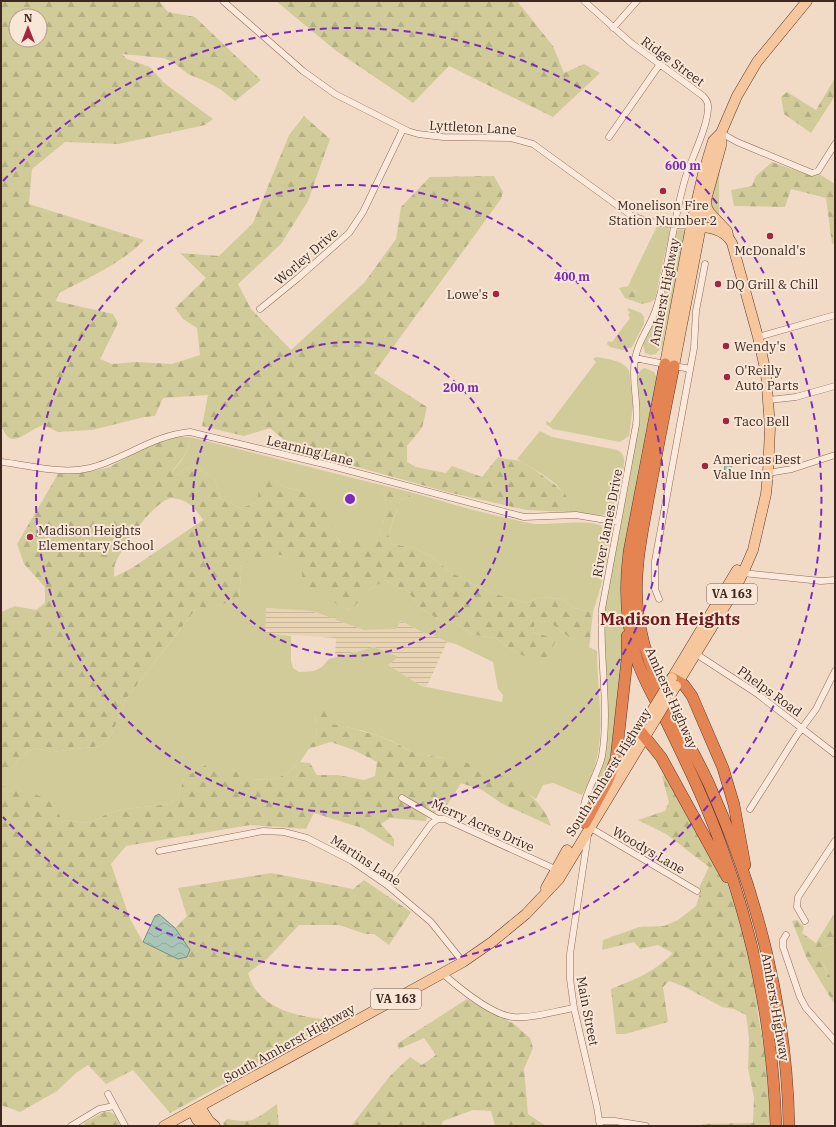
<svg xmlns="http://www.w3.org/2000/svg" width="836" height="1127" font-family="'IBM Plex Serif',serif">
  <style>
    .farmland { fill: url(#farmland-rules) }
    .green { fill: #d1cb99; fill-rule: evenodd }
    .forest { fill: url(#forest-firs); fill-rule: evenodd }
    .water { fill: url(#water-waves); stroke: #6e9482 }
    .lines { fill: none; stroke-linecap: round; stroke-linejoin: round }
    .street-casing { stroke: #8f6a5a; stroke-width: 7 }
    .primary-casing { stroke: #5c3a2e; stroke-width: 11 }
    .highway-casing { stroke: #5c3a2e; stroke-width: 12 }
    .street { stroke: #fbeadb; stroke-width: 6 }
    .primary { stroke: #f6c69d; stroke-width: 10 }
    .highway { stroke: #e58453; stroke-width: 11 }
    .primary-bridge-casing { stroke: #5c3a2e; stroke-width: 11; stroke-linecap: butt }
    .primary-bridge { stroke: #f6c69d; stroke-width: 10 }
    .ring { fill: none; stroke: #7b2cbf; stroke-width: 2; stroke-dasharray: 7 5 }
    .poi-dot { fill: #a22642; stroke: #f8e7d7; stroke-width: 1.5 }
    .labels { text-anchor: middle; stroke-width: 4; stroke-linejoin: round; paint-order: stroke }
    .shield { fill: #f8e7d7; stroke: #766156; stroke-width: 1 }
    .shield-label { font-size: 12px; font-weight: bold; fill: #3e271f }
    .street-label { font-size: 13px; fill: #3e271f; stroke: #f8e7d7 }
    .poi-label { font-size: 13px; fill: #3e271f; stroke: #f8e7d7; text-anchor: start }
    .district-label { font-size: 17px; font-weight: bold; fill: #6e1b1c; stroke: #f8e7d7 }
    .centre { fill: #7b2cbf; stroke: #f8e7d7; stroke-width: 2 }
    .ring-label { font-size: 12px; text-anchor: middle; font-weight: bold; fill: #7b2cbf; stroke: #f8e7d7; stroke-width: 4; stroke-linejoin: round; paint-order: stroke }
  </style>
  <defs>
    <pattern id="farmland-rules" width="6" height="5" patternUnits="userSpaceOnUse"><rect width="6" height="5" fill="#e8d4b3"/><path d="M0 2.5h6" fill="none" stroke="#c8b69a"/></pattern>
    <pattern id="forest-firs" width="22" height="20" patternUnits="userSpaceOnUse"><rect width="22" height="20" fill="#d1cb99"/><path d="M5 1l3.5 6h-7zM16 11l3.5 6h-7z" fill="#b4ae83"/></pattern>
    <pattern id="water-waves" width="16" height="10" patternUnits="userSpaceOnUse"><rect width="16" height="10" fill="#a8c5b6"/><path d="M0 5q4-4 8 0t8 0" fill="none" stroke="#92a99c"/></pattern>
  </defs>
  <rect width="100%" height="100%" fill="#f1dbc7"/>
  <path class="farmland" d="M265,608L311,611L327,617H337L336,620L364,630L396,629L401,621L426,634L431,633L447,642L427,686H421L388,665L396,659V656L374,647L335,657L336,638L265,633Z"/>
  <path class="green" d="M721,160L719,180V216L710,212L712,187Z
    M657,226H667L670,230L669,235L655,299L651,302L642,304L645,300L636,291L628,286Z
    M679,229L684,230L685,234L662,346L656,354L650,355L645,353L643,344L662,307L677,231Z
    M629,308L641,313L644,317V324L632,347L623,350L610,347L607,344L608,341L612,342L630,318L628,315L630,312L627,310Z
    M596,357C607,359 624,360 629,371L633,406L629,436L620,442L553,429L546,424V421L550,423L596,362L593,359Z
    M645,368L654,372L657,378L638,471L621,572V597L625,649L612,762L587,808V801L603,763L604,613L640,418C641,405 630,371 645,368Z
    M540,431L552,437L617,450C623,453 625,457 624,464L619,494L610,513C603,518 579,511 568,512C572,486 535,471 517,459Z
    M190,437L381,485C392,512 383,521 374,547L341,543C335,534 312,496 304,492C291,486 287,492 274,479L257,503L240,508L221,499L215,479L195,466L184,469L179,475L171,473C180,463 190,452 190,437Z
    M410,492C442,501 474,511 507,518C517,520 529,524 539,524C554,525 598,517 607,530C615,542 598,597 593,612L574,608L562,599L541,597L526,603L505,597L487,591L452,573L430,556L414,548L392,544L388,536L401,499L410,497Z
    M270,553L291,557L301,565L338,605L350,610L369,590L385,580L407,591L422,609L441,621L455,623L474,635L496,638L517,653L556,639L533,632L535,622L548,621L570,638L597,651C597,704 611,745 582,795L553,783L543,785L536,799L508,781L443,758L414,753L392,741L364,731L332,724L315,714L317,737L300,762L289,772L274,780L250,779L231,769L184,778L178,797L170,804L125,809L109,813L90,823L62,820L51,802L1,786V768H12L22,755L34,748L52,752L101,746L112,734L126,699L197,608L220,605L239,599L242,563ZM266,608L311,611L332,618L336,617V620L364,630L396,629L401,621L426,634H431L447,642L456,644L493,662L498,689L503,695L502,702L421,686L388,665L396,659L397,656L374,647L329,659L322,667L314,671L299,672L293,668L291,661V636L265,633Z
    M835,943V987L820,957L821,948Z"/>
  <path class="forest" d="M1,1H159L168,12L195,17L261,80L235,101L220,89L205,81L188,74L174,63L164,58L122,54L127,59L150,67L163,82L213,119L205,125L119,144L65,142L32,169L29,204L144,240C125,261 85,280 59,293L56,301L113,314L118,323L100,359L112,364L136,362L172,364L200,355L197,328L183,319L175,308L206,278L180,253L219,256L253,223L289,135L304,116L330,139L308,201L281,244L238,284L251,309L291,350L364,283L396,239L401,207L430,177L494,176L503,192L501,199L374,373L427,407L422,428L407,446V462L416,467L446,473L452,466L482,477L498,457C505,460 512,459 519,461C525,462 562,489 565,494C568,499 569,506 568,512L526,510L447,492L286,447L283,439L270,428L244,436L202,426L208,395L163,398L155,416L144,417L92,430L58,432L43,425C25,431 10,454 1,424ZM16,16H40V40H16Z
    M276,1H517L553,46L564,73L584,64L600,73L553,117L449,66L413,103L335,50Z
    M835,78V96L811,133L784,114L781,97L787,92L816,110Z
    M772,162L811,176L819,174L835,184V243L832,244L826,198L791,189L785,207L734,206L731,190L752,186L756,176Z
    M628,286L643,296L645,300L642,304L625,298L619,288Z
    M176,437H190C190,453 179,462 171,473L179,475L184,469L195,466L215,479L221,499L240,508L257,503L259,485L274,479C287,491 291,487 305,492C324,500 331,526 340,543L354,534L368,539L374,546C383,521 392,512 381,485L410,492V497L401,499L388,535L392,544L414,548L430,556L452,573L487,591L505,597L526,603L541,597L562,599L574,608L593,612L589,648L570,638L548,621L535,622L533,632L557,639L544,661L535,660L517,653L496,638L474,635L455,623L441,621L422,609L407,591L385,580L369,590L351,610L338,606L324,590L315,596L304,590L301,565C278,548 266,555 242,564L239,599L220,605L196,609L126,699L112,734L101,746L52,752L34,748L22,755L12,768H1V612L15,606L36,610L45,603V587L24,564L17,544L58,474L89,472L110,467L145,447ZM171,498C186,499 195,507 203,520L132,568L114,577C114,573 114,568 115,564C123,546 152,503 171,498Z
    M326,710L332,724C352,728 372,733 391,741C399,744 407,751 416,753C437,758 460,760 481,767C509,777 542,797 551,826L501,803L482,790L461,783L446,807L427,816L426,821L390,818L381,824L394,839V847L362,828L314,813L306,829L250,825L126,846L111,864L130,919L143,942L178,959L190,950L175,928L187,916L178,888L271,873L353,889L364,880L411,912L389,945L374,934H366L339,925H299L267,959L248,973C259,1013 304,1017 339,1021L170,1113L133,1070L106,1084L88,1065L76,1073L57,1091L20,1112L1,1105V786L31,792L52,802L62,820L90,823L109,813L125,809L170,804L178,797L184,778L206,765L231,769L251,779L274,780L289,772L300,762L310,763L317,775H338L364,780L375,776L377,762L354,750L331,742L308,749L317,737L315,714Z
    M665,775L727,883L737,909L755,980L758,1016L767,1061L771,1113L770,1126H702V1124L753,1123L754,1098L748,1068L749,1038L746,1015L734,1009L722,1007L685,987L669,981L663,987L668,1022L625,1034H616L611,989C634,980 656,971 673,953L658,945L640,949L634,942L602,950L603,940L639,927L664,926L678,920L696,906L701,890L699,888L709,867L666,834L638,820L665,811L669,802L662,776Z
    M835,912V943L821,948C819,964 829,972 835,986C836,991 835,1000 835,1005L807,959L792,921L797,920L804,927L802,933L816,943Z
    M467,999L514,1024L530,1038L533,1048L524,1069L528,1114L546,1126H495L491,1111L473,1110L443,1121L441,1126H351L390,1076L410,1057L422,1065L436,1055L424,1038L399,1049L397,1044Z
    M277,1104L279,1126H225L223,1123L227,1119C255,1124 255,1119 277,1104Z
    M104,1112H110L116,1116L120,1126H85L84,1123Z"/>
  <path class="water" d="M725,464L732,465L729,480L724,479Z
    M159,914L175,928L190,950L187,957L178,959L143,942L155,916Z"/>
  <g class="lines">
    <g class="street-casing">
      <path id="street" d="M223,1L303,71L335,94L408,131L418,134L443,137L511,138L533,144L632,216L651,222L691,226
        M584,1L631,43L703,96C706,99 708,102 708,106C709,124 692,157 686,176C673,218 670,264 657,306C652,325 638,339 635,359C631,382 639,403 636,425L602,609C599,658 610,708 602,756C598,778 572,809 589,827L697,891
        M613,28L637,1
        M721,133L737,142L812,173L818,171L835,144
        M609,137L660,64
        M260,309L298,278L349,233L363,212L403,129
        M758,337L835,315
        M635,358L690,369
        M769,400L796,397L835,386
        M1,462C30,465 61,475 90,468C125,459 153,435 190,432L328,465L524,517L576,515L618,522
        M768,473L792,469L835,455
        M743,573L821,581L835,580
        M659,599L655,589V561L694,348L696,311L705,264
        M693,652L756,693L835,754
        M402,798L438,819H445L555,869
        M750,809L797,735L816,709L835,671
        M588,835L570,954V979L574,1008L597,1107L600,1126
        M159,851L263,831L284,832L307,838L352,861L387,885L431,922L463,962
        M387,885L431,824L438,819
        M805,921L797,907L798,897L835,841
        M786,935L783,940V947L800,997L806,1008L835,1041
        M442,973C458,987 492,1015 513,1017C532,1019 555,1011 574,1008
        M108,1094L125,1126
        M599,1121H615L646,1126
        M71,1126L99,1109L114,1106"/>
    </g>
    <g class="primary-casing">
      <path id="primary" d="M706,201L707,208L710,213L727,231L728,235
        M665,364L691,226L703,174L713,141L721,133L737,96L757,62L807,1
        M674,366L706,200L721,146V133
        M672,678L737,570
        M676,686L733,593L743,573L753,550L766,494L768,473L770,428L766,373L758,337L732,243C724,228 707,227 691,226
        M614,775L647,719
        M546,888L567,850
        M200,1107L209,1121L215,1126
        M193,1111L197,1120L204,1126
        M164,1126L463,962L492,942L526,914L559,879L651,727"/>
    </g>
    <g class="highway-casing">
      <path id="highway" d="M665,364L629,552C624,589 626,625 637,660C644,682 657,702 667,723C687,764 707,805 722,848C754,936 773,1032 776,1126
        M674,366C665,409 657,452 649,495C642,534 633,573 638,613C645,676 683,728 709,784C757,891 787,1009 789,1126
        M672,678L684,685L692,696L723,768L734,805L745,865
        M640,731L661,757L727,877
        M585,823L607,782L616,759L627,660V636"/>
    </g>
    <use href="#street" class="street"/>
    <use href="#primary" class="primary"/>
    <use href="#highway" class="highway"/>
    <g class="primary-bridge-casing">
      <path id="primary-bridge" d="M647,719L672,678
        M651,727L676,686"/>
    </g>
    <use href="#primary-bridge" class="primary-bridge"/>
  </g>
  <g class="ring">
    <circle cx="350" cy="499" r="157"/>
    <circle cx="350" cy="499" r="314"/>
    <path d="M3 181A471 471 0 1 1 3 817"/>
  </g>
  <g class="poi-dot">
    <circle cx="663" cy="191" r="4"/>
    <circle cx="770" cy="236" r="4"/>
    <circle cx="718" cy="284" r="4"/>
    <circle cx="496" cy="294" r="4"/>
    <circle cx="726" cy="346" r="4"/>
    <circle cx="727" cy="377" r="4"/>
    <circle cx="726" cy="421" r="4"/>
    <circle cx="705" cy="466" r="4"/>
    <circle cx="30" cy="537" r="4"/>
  </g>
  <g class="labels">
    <g class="shield">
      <rect x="707" y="584" width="50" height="20" rx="3"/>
      <rect x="371" y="989" width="50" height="20" rx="3"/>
    </g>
    <g class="shield-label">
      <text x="732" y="598">VA 163</text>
      <text x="396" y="1003">VA 163</text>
    </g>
    <g class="street-label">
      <text transform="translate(673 61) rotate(36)" y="5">Ridge Street</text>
      <text transform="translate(473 127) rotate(3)" y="5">Lyttleton Lane</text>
      <text transform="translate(306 256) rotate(-41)" y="5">Worley Drive</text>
      <text transform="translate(664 292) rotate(-79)" y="5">Amherst Highway</text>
      <text transform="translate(310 450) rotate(14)" y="5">Learning Lane</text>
      <text transform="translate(607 523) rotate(-79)" y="5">River James Drive</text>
      <text transform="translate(770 691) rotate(36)" y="5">Phelps Road</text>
      <text transform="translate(672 698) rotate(66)" y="5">Amherst Highway</text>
      <text transform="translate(608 772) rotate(-58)" y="5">South Amherst Highway</text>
      <text transform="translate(483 825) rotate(24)" y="5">Merry Acres Drive</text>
      <text transform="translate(649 850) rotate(30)" y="5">Woodys Lane</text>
      <text transform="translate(366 860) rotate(33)" y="5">Martins Lane</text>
      <text transform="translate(776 1007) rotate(80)" y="5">Amherst Highway</text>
      <text transform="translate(588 1011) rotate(79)" y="5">Main Street</text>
      <text transform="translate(289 1043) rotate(-29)" y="5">South Amherst Highway</text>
    </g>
    <g class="poi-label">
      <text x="663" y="210" text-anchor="middle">Monelison Fire<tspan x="663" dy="15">Station Number 2</tspan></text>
      <text x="770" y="255" text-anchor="middle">McDonald's</text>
      <text x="726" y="289">DQ Grill &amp; Chill</text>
      <text x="488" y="299" text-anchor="end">Lowe's</text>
      <text x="734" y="351">Wendy's</text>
      <text x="735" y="375">O'Reilly<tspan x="735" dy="15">Auto Parts</tspan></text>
      <text x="734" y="426">Taco Bell</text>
      <text x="713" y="464">Americas Best<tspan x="713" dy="15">Value Inn</tspan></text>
      <text x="38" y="535">Madison Heights<tspan x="38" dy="15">Elementary School</tspan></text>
    </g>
    <g class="district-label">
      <text x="670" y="625">Madison Heights</text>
    </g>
  </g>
  <circle cx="350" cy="499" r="6" class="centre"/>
  <g class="ring-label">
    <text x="683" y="170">600 m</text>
    <text x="572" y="281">400 m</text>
    <text x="461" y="392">200 m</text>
  </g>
  <rect width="836" height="1127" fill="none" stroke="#3e271f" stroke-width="4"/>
  <g transform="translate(28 28)"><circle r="19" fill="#f8e7d7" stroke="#ae9a8d"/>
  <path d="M0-3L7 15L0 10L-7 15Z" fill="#a22642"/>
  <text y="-6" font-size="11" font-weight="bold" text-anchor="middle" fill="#3e271f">N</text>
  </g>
</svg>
